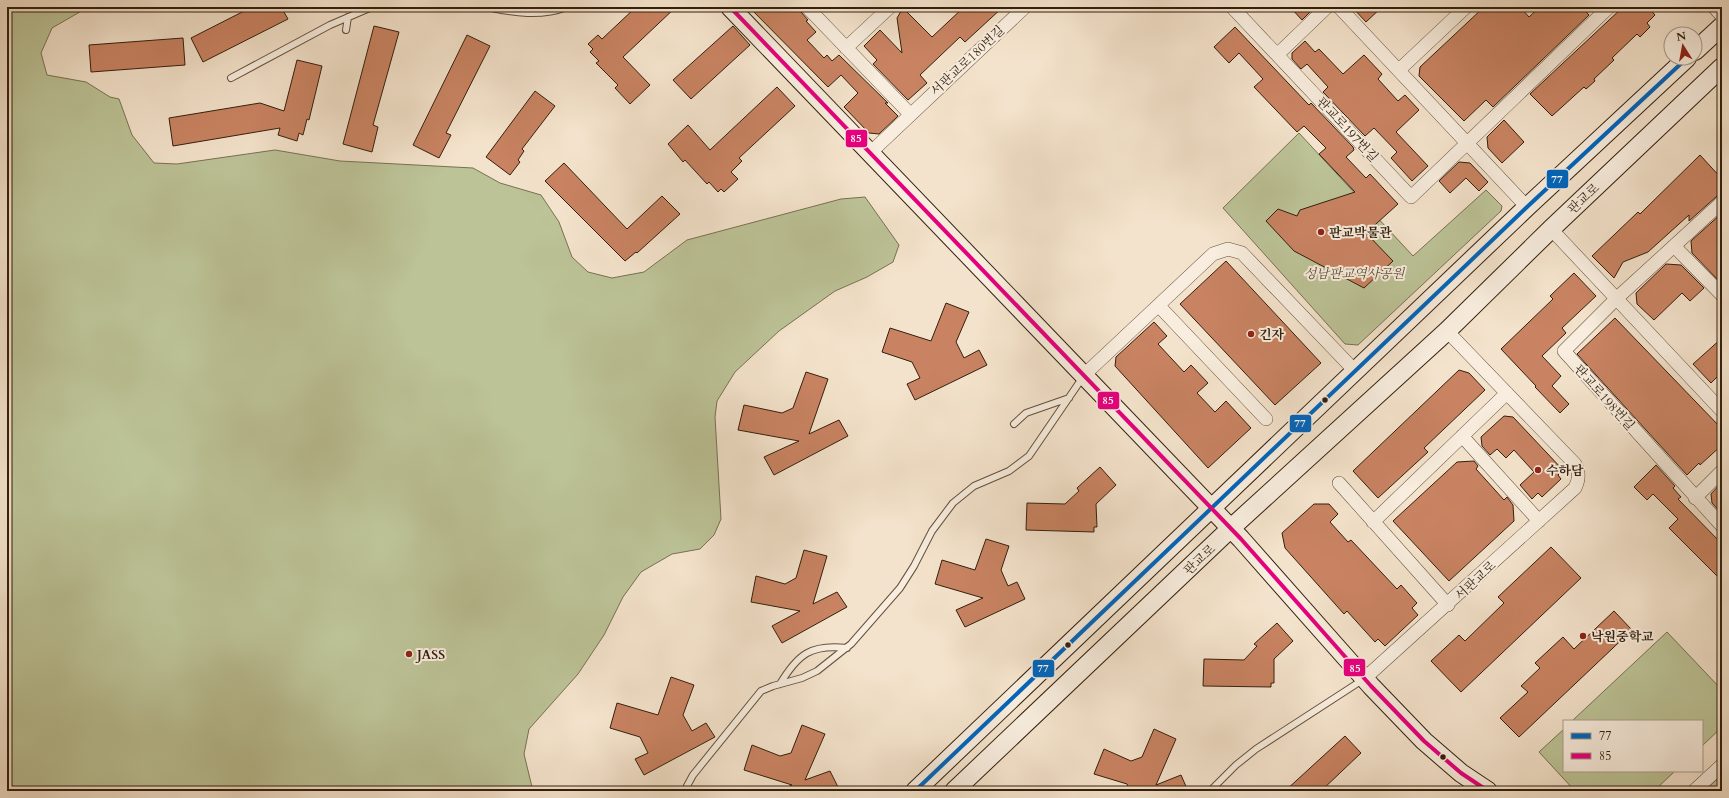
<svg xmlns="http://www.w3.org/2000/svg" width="1729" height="798" font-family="Cardo,'Noto Serif KR',serif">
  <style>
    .green { fill: #bcc397; stroke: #777152 }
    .building { fill: #c98362; stroke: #321f0d }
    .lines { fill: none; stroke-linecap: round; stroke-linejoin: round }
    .lane-casing { stroke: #62503d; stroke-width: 8 }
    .street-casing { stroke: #62503d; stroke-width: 14 }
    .secondary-casing { stroke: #321f0d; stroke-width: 20 }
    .lane { stroke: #f8edde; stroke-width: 6 }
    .street { stroke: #f8edde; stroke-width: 13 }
    .secondary { stroke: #f8edde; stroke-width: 18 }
    .bus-1-casing { stroke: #f8edde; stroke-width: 7 }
    .bus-2-casing { stroke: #f8edde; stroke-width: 7 }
    .bus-1 { stroke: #0065bd; stroke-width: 4 }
    .bus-2 { stroke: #e5007d; stroke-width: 4 }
    .poi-dot { fill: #8f2418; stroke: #f8edde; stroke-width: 1.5 }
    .bus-dot { fill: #321f0d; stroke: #f8edde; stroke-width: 1.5 }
    .labels { text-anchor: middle; stroke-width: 4; stroke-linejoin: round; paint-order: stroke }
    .street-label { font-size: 13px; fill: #321f0d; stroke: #f8edde }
    .poi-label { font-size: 13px; font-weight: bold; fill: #321f0d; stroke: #f8edde; text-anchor: start }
    .park-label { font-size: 13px; font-style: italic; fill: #5b5036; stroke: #f8edde }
    .line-badge { stroke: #f8edde; stroke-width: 1.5 }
    .badge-label { font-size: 11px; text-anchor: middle; font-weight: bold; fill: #fff }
  </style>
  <rect width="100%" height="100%" fill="#f4e3cc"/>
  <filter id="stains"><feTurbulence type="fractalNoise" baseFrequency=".005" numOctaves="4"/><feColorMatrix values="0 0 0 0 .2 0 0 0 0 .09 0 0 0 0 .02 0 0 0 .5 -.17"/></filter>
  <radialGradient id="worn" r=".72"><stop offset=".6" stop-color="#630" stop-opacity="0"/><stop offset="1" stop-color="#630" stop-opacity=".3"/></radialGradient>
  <path class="green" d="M7,7H136L85,9L52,28L41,53L47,75L86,82L110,97L119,99L132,135L154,163L177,164L275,150L340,161L473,168L500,183L541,195L559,222L572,257L588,272L612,278L644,272L687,240L841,199L865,197L899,245L893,262L867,277L835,291L779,331L735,372L717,401L715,417L721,519L714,535L700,549L672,554L641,572L623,597L604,635L578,674L529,729L524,754L533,791H7Z
    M1299,133L1413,256L1486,190L1502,206L1501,211L1358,345L1345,344L1223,208Z
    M1667,632L1722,690V727L1702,746V721H1572Z
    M1564,729V771H1675L1654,791H1575L1539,752Z
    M1722,774V791H1704Z"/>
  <path class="building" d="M252,7H281L288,19L203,62L191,38Z
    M636,7H676L623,57L650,85L630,104L615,88L618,85L596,63L599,61L590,52L593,49L588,44L598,35L602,39Z
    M749,7H799L801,12L808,20L806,21L816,32L807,40L824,58L827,55L832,61L839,55L888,103H885L898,116L879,134L869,133L844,107L858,93L841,75L828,87Z
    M964,7H1003L965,42L960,37L920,75L927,83L908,100L873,64L877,60L864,46L880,30L902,53L897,18L903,8L932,37Z
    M1290,7H1315L1302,20Z
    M1352,7H1382L1366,22Z
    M1484,7H1520L1529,17L1540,7H1582L1589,15L1493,107L1486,100L1464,121L1419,76L1420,67Z
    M1623,7H1648L1655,15L1647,23L1650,27L1640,37L1637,34L1612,58L1614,60L1594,79L1595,81L1586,89L1584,87L1552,116L1530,94Z
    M374,26L399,32L373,125L378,127L372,152L343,144Z
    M733,26L750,45L691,99L673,80Z
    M1235,27L1307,103L1309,105L1311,103L1353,147L1354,150L1346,157L1366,178L1370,174L1398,204L1366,233L1393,261L1364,288L1294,251L1266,221L1278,209L1297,216L1300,210L1355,192L1319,154L1326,148L1304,126L1297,132L1254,87L1263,79L1239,53L1229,63L1214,47Z
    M467,35L490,46L446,133L451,135L439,158L413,145Z
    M183,38L185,65L91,72L89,45Z
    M1305,41L1315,52L1319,49L1343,74L1364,55L1382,74L1378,79L1398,101L1405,95L1419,110L1396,132L1428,166L1412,181L1391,158L1397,152L1374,128L1365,136L1323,92L1328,87L1307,64L1301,69L1292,59V53Z
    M297,60L322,66L309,120L307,119L303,135L299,133L297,141L278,135L280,128L173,146L169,118L260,103L284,111Z
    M777,87L795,106L739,158L742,161L731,172L738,179L724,192L721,189L718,192L709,182L707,184L685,160L683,162L668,144L688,125L710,150Z
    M535,91L555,106L522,149L524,151L518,160L520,162L510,175L486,157Z
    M1504,120L1524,142L1502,163L1488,148L1487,137Z
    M1700,155L1722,179V194L1717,196L1689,221V215L1648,252L1623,262L1614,278L1592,256L1638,212L1640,214Z
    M1459,162L1470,163L1488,182L1479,191L1466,178L1450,193L1439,181Z
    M564,163L627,229L662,196L680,214L637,253L636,252L625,261L545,181Z
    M1722,213V284L1692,253L1691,241Z
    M1226,261L1321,363L1275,405L1180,304Z
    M1666,264L1681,265L1704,288L1690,301L1682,293L1654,320L1637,304L1636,293Z
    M1574,273L1596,296L1562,328L1566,333L1542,356L1561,376L1552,386L1569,404L1560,413L1535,387L1536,386L1501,349L1553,299L1550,296Z
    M946,303L969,312L956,342L964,358L979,350L987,365L915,400L907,384L920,378L912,362L882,352L890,328L931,341Z
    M1615,318L1722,429V445L1700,465L1699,463L1687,475L1577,354Z
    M1154,322L1167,336L1158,344L1184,372L1191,365L1208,383L1197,393L1215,412L1226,401L1251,428L1208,468L1115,366L1116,357Z
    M1722,338V372L1711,383L1693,364Z
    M1459,370L1469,373L1485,390L1424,448L1428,452L1378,498L1353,471Z
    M806,372L828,379L809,434L839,420L848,436L774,475L764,457L799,441L738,430L744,405L782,413L793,408Z
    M1504,416L1513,417L1563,470L1558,475L1561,479L1542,497L1538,493L1532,499L1520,485L1534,472L1514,450L1506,458L1497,449L1490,455L1482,446L1481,437Z
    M1474,461L1478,466L1476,469L1504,500L1507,497L1513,505L1514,521L1449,581L1393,521L1457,462Z
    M1656,465L1675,486L1673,488L1681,497L1678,499L1722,544V581L1669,528L1678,519L1653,494L1647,500L1634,487Z
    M1100,467L1116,485L1096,504L1097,527H1094V532L1026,530L1027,503L1065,504L1079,491L1077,488Z
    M1722,482V514L1712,503L1711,494Z
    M1314,504H1329L1338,514L1330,522L1348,542L1351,540L1397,589L1401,585L1417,603L1412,608L1418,615L1385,646L1378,639L1375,642L1347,611L1344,614L1285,548L1282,533Z
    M986,539L1009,546L1001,570L1008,586L1017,582L1025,599L965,627L956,610L983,598L935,584L942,560L975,570Z
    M1551,547L1581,578L1461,692L1431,661L1459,635L1465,641L1504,603L1498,597Z
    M804,550L827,556L813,604L837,592L847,607L782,643L772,626L800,611L751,602L756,576L785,584L796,578Z
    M1614,611L1632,630L1519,737L1500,718L1528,692L1521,686L1540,668L1535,663L1563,637L1574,649Z
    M1277,623L1293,641L1274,659V683H1271V687L1203,686L1204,659L1244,660L1257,646L1254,644Z
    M671,677L694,685L683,715L692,731L706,723L715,737L644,775L635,759L648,753L640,737L610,728L617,703L658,715Z
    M802,725L825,734L805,780L830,771L838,787L829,791H779L792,785L744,770L752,745L780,756L791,753Z
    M1154,729L1176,739L1156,785L1181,775L1188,791H1130L1127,784L1094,774L1104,749L1131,761L1142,757Z
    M1345,736L1361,753L1321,791H1285Z"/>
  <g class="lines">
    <g class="lane-casing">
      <path id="lane" d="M487,7C514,13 541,17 567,7
        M346,30L348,17
        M231,78L330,25L372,7
        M1014,424L1026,413L1069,398
        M780,684C798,654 811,644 847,648
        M686,791L687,786L693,775L761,691L773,686L802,678L817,671L851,644L900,588L914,566L932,531L953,503L974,486L1009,471L1029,456L1083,377
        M1210,791L1236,765L1256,749L1364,679"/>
    </g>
    <g class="street-casing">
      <path id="street" d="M807,7L910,114
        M1232,7L1411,197L1609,7
        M1339,7L1527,207
        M1714,7L1722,16
        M846,48L890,7
        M1278,54L1327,7
        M1399,70L1466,7
        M869,154L1025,7
        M1722,202L1616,299L1564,351L1722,526
        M1551,229L1722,411
        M1675,247L1722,295
        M1159,306L1266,419
        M1083,376L1213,254L1228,249L1242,253L1356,372
        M1462,436L1539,521
        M1339,483L1448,605
        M1695,498L1722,471
        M1373,522L1507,393
        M1364,679L1575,488C1579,480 1580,473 1575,464L1447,331
        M1694,791L1722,765"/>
    </g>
    <g class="secondary-casing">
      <path id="secondary" d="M730,7L1241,539L1371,686L1424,741L1461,773L1488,791
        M1695,51L1722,26
        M915,791L1527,207L1687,58
        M954,791L1230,529L1447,331L1551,229L1722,67"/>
    </g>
    <use href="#lane" class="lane"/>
    <use href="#street" class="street"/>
    <use href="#secondary" class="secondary"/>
    <g class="bus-1-casing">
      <path id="bus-1" d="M915,791L1527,207L1687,58"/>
    </g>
    <g class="bus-2-casing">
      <path id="bus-2" d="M730,7L1241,539L1371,686L1424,741L1461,773L1488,791"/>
    </g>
    <use href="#bus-1" class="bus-1"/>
    <use href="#bus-2" class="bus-2"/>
  </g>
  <g class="poi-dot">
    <circle cx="1321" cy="232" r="4"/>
    <circle cx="1251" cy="334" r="4"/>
    <circle cx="1538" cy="470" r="4"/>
    <circle cx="1583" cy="636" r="4"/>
    <circle cx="409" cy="654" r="4"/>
  </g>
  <g class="bus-dot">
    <circle cx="1325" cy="400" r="3.5"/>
    <circle cx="1068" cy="645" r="3.5"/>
    <circle cx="1443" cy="757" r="3.5"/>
  </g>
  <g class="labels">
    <g class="street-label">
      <text transform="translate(967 60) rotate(-43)" y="5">서판교로180번길</text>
      <text transform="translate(1348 129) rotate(47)" y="5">판교로197번길</text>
      <text transform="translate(1583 198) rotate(-43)" y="5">판교로</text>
      <text transform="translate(1605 397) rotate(48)" y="5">판교로198번길</text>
      <text transform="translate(1199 559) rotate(-43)" y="5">판교로</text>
      <text transform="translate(1475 580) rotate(-43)" y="5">서판교로</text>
    </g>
    <g class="poi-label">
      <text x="1329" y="237">판교박물관</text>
      <text x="1259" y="339">긴자</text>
      <text x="1546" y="475">수하담</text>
      <text x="1591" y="641">낙원중학교</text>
      <text x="417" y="659">JASS</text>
    </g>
    <g class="park-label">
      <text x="1354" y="278">성남판교역사공원</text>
    </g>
  </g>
  <g class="line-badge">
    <rect x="845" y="129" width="23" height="19" rx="4" fill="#e5007d"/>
    <rect x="1546" y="169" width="23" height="20" rx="4" fill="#0065bd"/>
    <rect x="1097" y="391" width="23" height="19" rx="4" fill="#e5007d"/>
    <rect x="1289" y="414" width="23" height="19" rx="4" fill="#0065bd"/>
    <rect x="1343" y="658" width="23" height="19" rx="4" fill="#e5007d"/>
    <rect x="1032" y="659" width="23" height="19" rx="4" fill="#0065bd"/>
  </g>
  <g class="badge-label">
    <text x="856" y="142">85</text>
    <text x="1557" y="183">77</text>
    <text x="1108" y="404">85</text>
    <text x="1300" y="427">77</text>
    <text x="1355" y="672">85</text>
    <text x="1043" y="672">77</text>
  </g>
  <rect width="1729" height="798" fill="none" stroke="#f4e3cc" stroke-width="24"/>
  <rect x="8" y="8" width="1713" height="782" fill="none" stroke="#321f0d" stroke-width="2"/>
  <rect x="12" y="12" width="1705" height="774" fill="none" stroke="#321f0d"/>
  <rect x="1563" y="720" width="140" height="52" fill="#f8edde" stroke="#a99b8a"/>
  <rect x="1571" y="733" width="20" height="6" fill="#0065bd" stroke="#a99b8a"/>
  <text x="1599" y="740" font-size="12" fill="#321f0d">77</text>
  <rect x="1571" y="753" width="20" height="6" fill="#e5007d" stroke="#a99b8a"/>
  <text x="1599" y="760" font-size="12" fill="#321f0d">85</text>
  <g transform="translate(1683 46) rotate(349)"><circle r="19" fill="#f8edde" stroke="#a99b8a"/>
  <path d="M0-3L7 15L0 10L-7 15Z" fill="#8f2418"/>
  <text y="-6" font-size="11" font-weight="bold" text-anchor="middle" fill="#321f0d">N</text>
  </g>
  <rect width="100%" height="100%" filter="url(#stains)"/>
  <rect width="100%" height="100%" fill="url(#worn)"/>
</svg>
